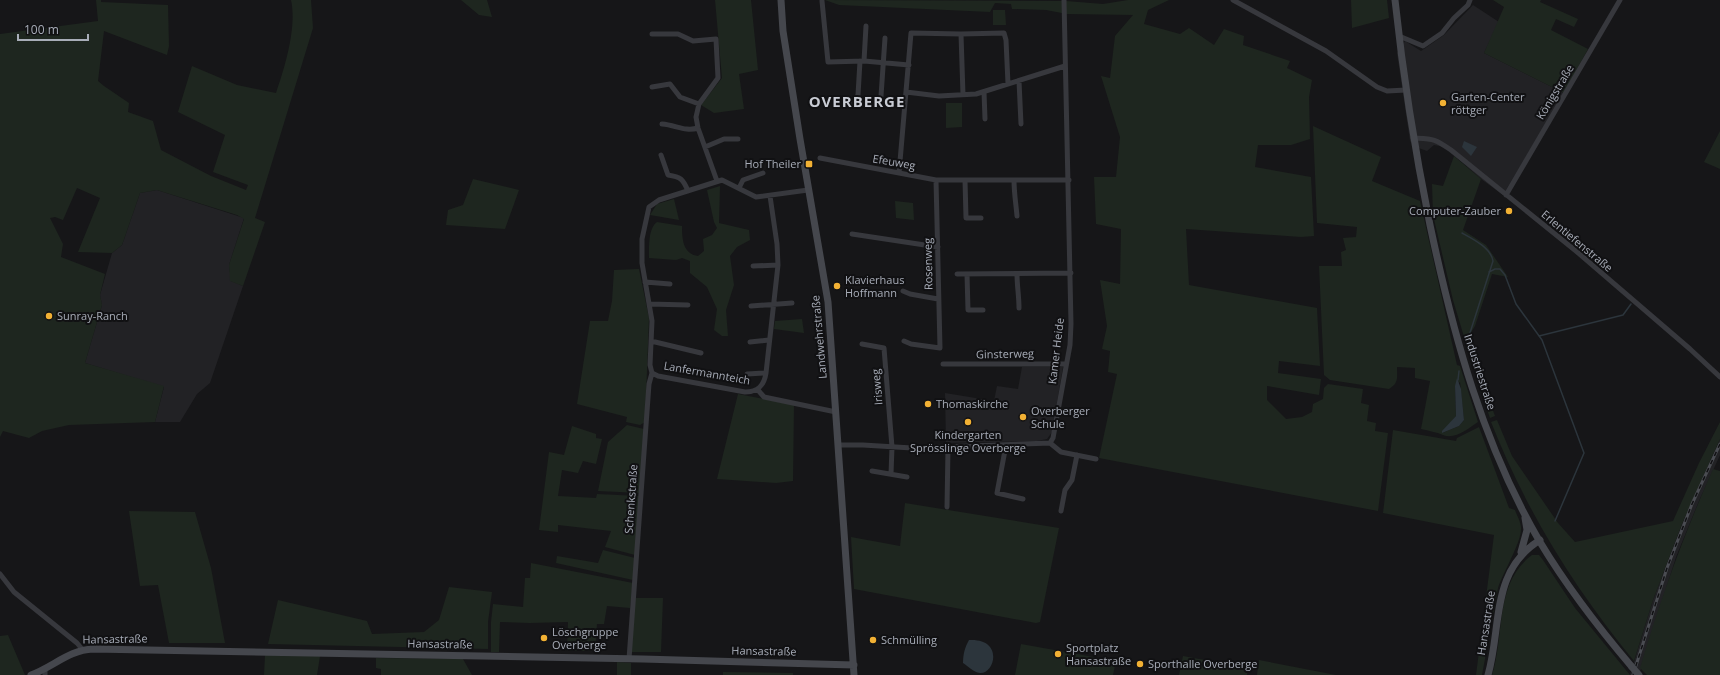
<svg xmlns="http://www.w3.org/2000/svg" width="1720" height="675" font-family="'Open Sans',sans-serif">
  <style>
    .built { fill: #222225 }
    .green { fill: #1e261f; fill-rule: evenodd }
    .water { fill: #2c353c }
    .lines { fill: none; stroke-linecap: round; stroke-linejoin: round }
    .stream { stroke: #2c353c; stroke-width: 1.5 }
    .street { stroke: #37383d; stroke-width: 5 }
    .secondary { stroke: #45474d; stroke-width: 7 }
    .rail-casing { stroke: #4a4c52; stroke-width: 3 }
    .rail { stroke: #111113; stroke-width: 1.5; stroke-dasharray: 4.5; stroke-linecap: butt }
    .secondary-bridge { stroke: #45474d; stroke-width: 7 }
    .poi-dot { fill: #f2b134; stroke: #111113; stroke-width: 1.5 }
    .labels { text-anchor: middle; stroke-width: 4; stroke-linejoin: round; paint-order: stroke }
    .street-label { font-size: 11px; fill: #a8adb8; stroke: #111113 }
    .poi-label { font-size: 11px; fill: #a8adb8; stroke: #111113; text-anchor: start }
    .district-label { font-size: 15px; font-weight: bold; letter-spacing: 1px; fill: #c9ccd4; stroke: #111113 }
  </style>
  <rect width="100%" height="100%" fill="#161618"/>
  <path class="built" d="M1473,5L1499,22L1484,53L1564,93L1503,195L1481,179L1445,147L1434,145L1427,151L1416,147L1410,141L1397,53L1405,41L1421,51L1444,35Z
    M157,190L244,218L229,265L231,281L243,286L210,383L197,394L180,422H155L164,387L85,363L102,305L100,295L112,253L122,245L140,193Z
    M1022,367H1063L1052,432L1047,439L1037,441L946,443L945,393L994,401L997,386L1018,389Z
    M1720,439V455L1699,501L1676,557L1639,675H1630L1653,600L1682,524Z"/>
  <path class="green" d="M96,0H101V2L168,5L169,46L167,55L104,31L98,81L104,86L129,103L128,112L153,121L161,150L211,176L246,190L248,185L213,172L225,135L178,112L192,66L237,85L276,93C285,67 297,27 291,0H311L313,28L255,218L265,222L243,286L230,281L229,265L244,219L237,215L157,190L140,193L122,245L112,253L78,252L100,198L77,188L63,220L55,217L50,218L63,244L61,257L105,274L100,295L102,305L85,363L164,386L155,422L69,425L42,431L29,438L3,431L0,437V34L98,21Z
    M461,0H487L492,17L479,15Z
    M715,0H751L758,70L739,74L744,109L714,113L701,105L722,78Z
    M825,0L1066,1L1103,4L1128,0H1169L1148,10L1144,24L1180,34L1189,28L1214,45L1224,29L1244,36L1243,45L1290,61L1287,68L1312,80L1309,97L1310,139L1291,145H1258L1255,167L1311,177L1314,236L1301,237L1186,229L1189,285L1317,308L1320,366L1279,361L1278,373L1321,379L1319,395L1267,386V400L1286,419L1302,417L1312,412L1313,404L1323,399L1324,388L1328,384L1363,389L1361,403L1369,405L1367,421L1376,423L1375,431L1388,433L1378,511L1099,458L1117,374L1108,372L1110,351L1102,349L1107,326L1100,280L1120,284L1121,229L1096,224L1094,177H1116L1120,137L1101,76L1110,78L1115,36L1133,15L1067,14L1046,10L1012,9L1011,4L995,3L990,12L839,5Z
    M1351,0H1387L1389,18L1352,28Z
    M1493,0H1541L1540,2L1578,19L1574,27L1556,19L1551,30L1588,49L1564,93L1484,53L1504,7Z
    M993,10H1005L1006,25H993Z
    M946,103H962V127L946,128Z
    M1313,126L1381,157L1372,181L1420,201L1457,365L1460,366L1478,422C1469,428 1455,440 1443,435C1436,432 1429,431 1421,429L1430,381L1415,378V368L1397,367C1397,378 1399,383 1389,389L1330,380L1324,375L1319,266H1342L1341,252L1346,250L1343,238L1356,237L1357,227L1317,223ZM1460,382L1464,420L1459,426L1442,433L1456,416L1455,386Z
    M1720,131V169L1704,162Z
    M1454,156L1481,179L1463,230L1486,245L1508,277L1492,274L1475,326L1470,334L1489,400L1495,416L1490,418L1479,387L1453,300L1433,215L1432,184L1443,186Z
    M473,179L519,190L505,229L446,225L448,210L463,205Z
    M720,186L719,223L749,230L750,240L737,247L730,256L734,285L726,310L728,336H722L714,330L717,309L707,287L690,273V261L682,258L676,260L649,258C649,248 648,228 657,222L682,226C682,239 683,254 698,256L704,251L703,239L712,235L717,228L714,222L707,190Z
    M674,199L679,220L650,215L657,204Z
    M895,201L913,203L914,220L896,218Z
    M639,269L649,318L645,422L640,425L626,422L627,417L577,404L590,321H608L612,301L614,270Z
    M802,319L804,333L774,329L775,321Z
    M738,394L794,405L793,481L776,483L717,479Z
    M1497,420L1512,456L1558,523L1575,542L1673,521L1699,463L1720,422V439L1682,524L1653,600L1634,661C1574,588 1526,511 1491,422Z
    M627,425L644,429L640,493L598,491L608,442Z
    M572,426L596,434V438L602,439L596,464L583,461L578,473L562,470L558,496L596,498L597,494L639,496L635,555L605,547L611,531L558,525V532L539,530L549,452L564,455Z
    M1479,427L1509,508L1515,510C1517,516 1521,522 1521,528C1522,541 1503,573 1498,588L1482,675H1476L1494,535L1383,513L1393,430L1456,441L1457,438Z
    M1713,469L1720,471V675H1647L1640,668C1660,600 1684,534 1713,469Z
    M905,503L1059,528L1040,622L1036,623L854,589L851,537L900,546Z
    M129,511L195,512L211,568L225,643H169L158,585L140,586Z
    M603,550L635,558L633,580L556,563L557,556L598,563Z
    M1532,555H1539L1543,560L1575,608L1630,675H1492C1505,635 1494,583 1532,555Z
    M531,563L633,583L630,608L607,606L604,624H597L595,651H567L568,622L530,623L500,622L499,652H491V622L493,604L523,607L525,578H530Z
    M449,587L492,592L488,622V649L268,644L278,600L367,621L372,634L424,632L439,620Z
    M635,598H663L661,652H630Z
    M8,635L25,675H0V636Z
    M1021,644L1116,661L1113,675H1015Z
    M265,655L320,656L317,675H264Z
    M1183,656L1248,668L1247,675H1179Z
    M376,658L463,659L472,675H381V669L376,668Z
    M1259,660L1336,675H1257Z
    M617,662L631,663V675H617Z
    M723,672L793,673V675H723Z"/>
  <path class="water" d="M1464,141L1477,147L1471,156L1462,147Z
    M1457,378L1461,389L1464,420L1459,426L1442,433V431L1456,416L1455,386Z
    M969,640C1004,638 995,674 980,673C973,672 968,666 963,663C963,654 965,647 969,640Z"/>
  <g class="lines">
    <path class="stream" d="M1462,233C1473,239 1491,248 1493,261L1468,339L1474,364
      M1489,272L1495,269H1500L1505,275L1516,304L1542,340L1584,453L1555,521
      M1539,336L1623,315L1631,304
      M1458,380L1459,371"/>
    <path class="street" d="M1233,0L1326,51L1377,87L1387,91L1406,90
      M822,1L828,62L864,61L909,65
      M652,34H678L693,41L716,39L718,78L699,104L696,117L698,128L717,181
      M961,34L963,95
      M1399,36L1423,46L1442,33L1454,18L1468,5L1470,0
      M864,61L866,26
      M1019,81L1021,124
      M652,87L670,84L680,97L699,104
      M906,92L939,96L976,94L1065,66
      M984,92L985,119
      M881,96L885,38
      M853,104L858,95L860,61
      M662,124C676,125 685,132 698,128
      M1413,138C1433,139 1434,138 1451,150L1576,251L1690,349L1720,377
      M705,147L724,139H738
      M661,155L668,175C681,177 683,179 688,191
      M820,158L936,180H1069
      M899,173L911,33L961,34L1004,33L1006,40L1008,84
      M965,180L966,218H981
      M1014,180C1014,193 1016,204 1017,216
      M739,188L743,180L763,173
      M1506,195L1620,0
      M852,234L938,247
      M753,266L778,265
      M957,274L1071,273
      M967,274L968,310H983
      M1017,274C1017,286 1019,296 1019,308
      M645,282L670,284
      M903,291L910,294L938,299
      M649,304L688,305
      M751,306L792,303
      M651,341L701,353
      M904,341L911,344L940,348L936,180
      M750,342L769,340
      M862,344L884,348L892,447L891,474
      M943,364H1066
      M652,373L650,365L652,321L642,263V239L649,207L659,200L722,180L756,197L808,190
      M652,373L658,376L745,392C758,392 764,386 766,373L778,265L777,244L770,196
      M747,374L766,373
      M758,390L764,397L836,412
      M1050,443L1053,438L1070,345L1071,324L1064,0
      M1050,443L1061,452L1096,459
      M839,445H863L912,448L1050,443
      M1006,445L997,493L1023,499
      M872,471L907,477
      M947,507L948,448
      M1061,511L1065,490L1072,480L1077,455
      M0,574L14,592L77,643L82,649
      M629,659L649,384L652,373
      M45,675V669"/>
    <path class="secondary" d="M781,0L783,31L800,139L828,302L854,675
      M1395,0C1403,76 1415,151 1430,225C1453,334 1483,445 1540,542C1567,587 1598,627 1632,667
      M1521,552L1527,530L1525,518
      M31,675C53,667 69,650 93,649L643,659L854,665
      M1488,675C1502,626 1490,571 1540,540"/>
    <g class="rail-casing">
      <path id="rail" d="M1633,675L1667,568L1692,504L1720,444"/>
    </g>
    <use href="#rail" class="rail"/>
    <path class="secondary-bridge" d="M1632,667L1639,675"/>
  </g>
  <g class="poi-dot">
    <circle cx="1443" cy="103" r="4"/>
    <rect x="805" y="160" width="8" height="8" rx="2"/>
    <circle cx="1509" cy="211" r="4"/>
    <circle cx="837" cy="286" r="4"/>
    <circle cx="49" cy="316" r="4"/>
    <circle cx="928" cy="404" r="4"/>
    <circle cx="1023" cy="417" r="4"/>
    <circle cx="968" cy="422" r="4"/>
    <circle cx="544" cy="638" r="4"/>
    <circle cx="873" cy="640" r="4"/>
    <circle cx="1058" cy="654" r="4"/>
    <circle cx="1140" cy="664" r="4"/>
  </g>
  <g class="labels">
    <g class="street-label">
      <text transform="translate(1555 92) rotate(-59)" y="4">Königstraße</text>
      <text transform="translate(894 162) rotate(10)" y="4">Efeuweg</text>
      <text transform="translate(1577 241) rotate(40)" y="4">Erlentiefenstraße</text>
      <text transform="translate(928 264) rotate(-91)" y="4">Rosenweg</text>
      <text transform="translate(819 337) rotate(-95)" y="4">Landwehrstraße</text>
      <text transform="translate(1056 351) rotate(-83)" y="4">Kamer Heide</text>
      <text transform="translate(1005 354) rotate(-1)" y="4">Ginsterweg</text>
      <text transform="translate(1480 372) rotate(72)" y="4">Industriestraße</text>
      <text transform="translate(707 373) rotate(10)" y="4">Lanfermannteich</text>
      <text transform="translate(877 387) rotate(-95)" y="4">Irisweg</text>
      <text transform="translate(631 499) rotate(-86)" y="4">Schenkstraße</text>
      <text transform="translate(1486 623) rotate(-81)" y="4">Hansastraße</text>
      <text transform="translate(115 639) rotate(-1)" y="4">Hansastraße</text>
      <text transform="translate(440 644) rotate(1)" y="4">Hansastraße</text>
      <text transform="translate(764 651) rotate(1)" y="4">Hansastraße</text>
    </g>
    <g class="poi-label">
      <text x="1451" y="101">Garten-Center<tspan x="1451" dy="13">röttger</tspan></text>
      <text x="801" y="168" text-anchor="end">Hof Theiler</text>
      <text x="1501" y="215" text-anchor="end">Computer-Zauber</text>
      <text x="845" y="284">Klavierhaus<tspan x="845" dy="13">Hoffmann</tspan></text>
      <text x="57" y="320">Sunray-Ranch</text>
      <text x="936" y="408">Thomaskirche</text>
      <text x="1031" y="415">Overberger<tspan x="1031" dy="13">Schule</tspan></text>
      <text x="968" y="439" text-anchor="middle">Kindergarten<tspan x="968" dy="13">Sprösslinge Overberge</tspan></text>
      <text x="552" y="636">Löschgruppe<tspan x="552" dy="13">Overberge</tspan></text>
      <text x="881" y="644">Schmülling</text>
      <text x="1066" y="652">Sportplatz<tspan x="1066" dy="13">Hansastraße</tspan></text>
      <text x="1148" y="668">Sporthalle Overberge</text>
    </g>
    <g class="district-label">
      <text x="857" y="107">OVERBERGE</text>
    </g>
  </g>
  <path d="M18 34v6h70v-6" fill="none" stroke="#a8adb8" stroke-width="2"/>
  <text x="24" y="34" font-size="12" fill="#a8adb8" stroke="#111113" stroke-width="3" paint-order="stroke">100 m</text>
</svg>
